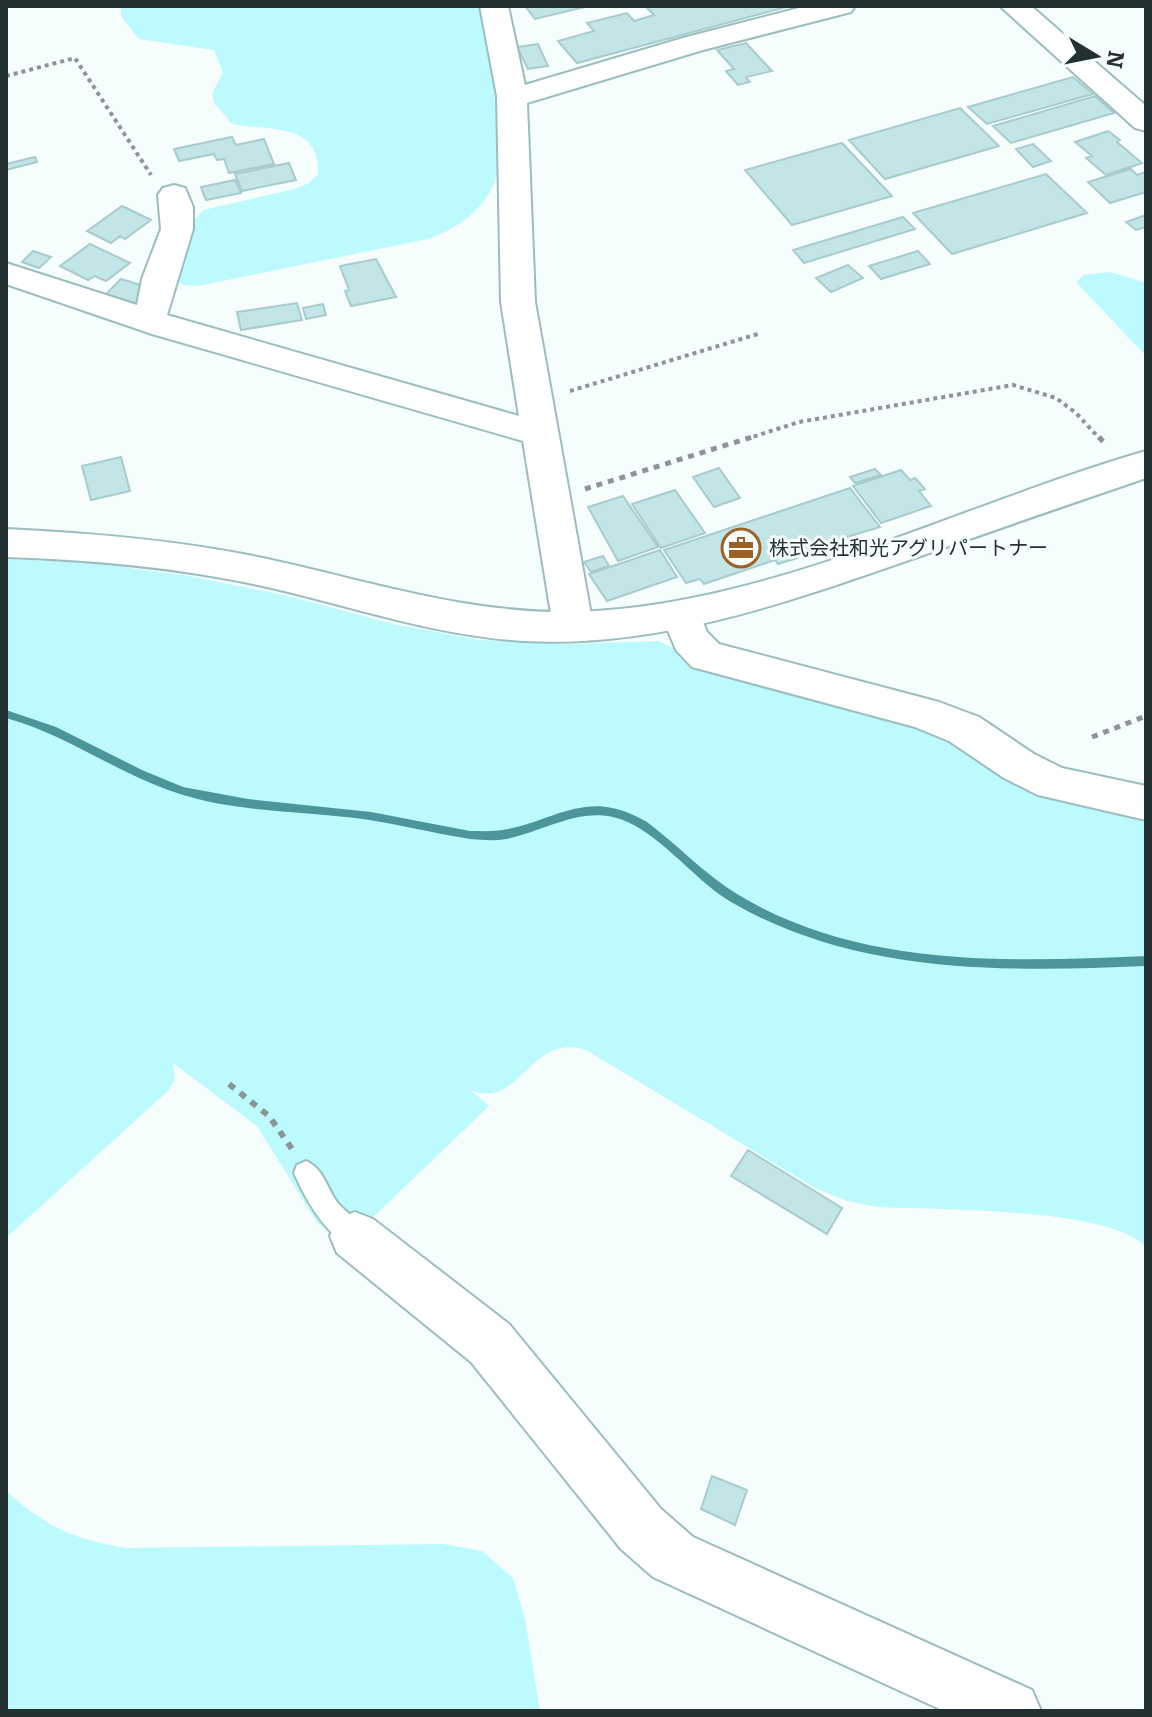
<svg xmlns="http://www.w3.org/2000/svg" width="1152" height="1717" font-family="Bitter,'Noto Sans JP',serif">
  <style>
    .green { fill: #bdfafe }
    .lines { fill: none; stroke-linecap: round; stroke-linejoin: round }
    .stream { fill: #4c969b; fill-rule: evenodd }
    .building { fill: #c2e5e7; stroke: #a8cbcd; stroke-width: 2 }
    .service-casing { stroke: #9bbdbf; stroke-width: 4 }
    .minor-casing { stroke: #9bbdbf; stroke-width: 4 }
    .tertiary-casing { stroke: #9bbdbf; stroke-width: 4 }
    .path-far2 { stroke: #8a9596; stroke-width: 4; stroke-dasharray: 4 4; stroke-linecap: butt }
    .path-far1 { stroke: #8a9596; stroke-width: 5; stroke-dasharray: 6 6; stroke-linecap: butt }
    .path { stroke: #8a9596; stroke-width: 6; stroke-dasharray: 7 7; stroke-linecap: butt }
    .service { fill: #fff; fill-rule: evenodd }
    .minor { fill: #fff; fill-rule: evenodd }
    .tertiary { fill: #fff; fill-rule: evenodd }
    .labels { text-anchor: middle; stroke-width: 6; stroke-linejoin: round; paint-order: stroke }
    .poi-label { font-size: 20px; fill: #233132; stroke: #f6fdfd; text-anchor: start }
  </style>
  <rect width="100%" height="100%" fill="#f6fdfd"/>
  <path class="green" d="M121,6H486C504,93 536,202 428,239L198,286L183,285L173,280L172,270L196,218L203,210L295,189L309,183L318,174C321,121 266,131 232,124L214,103L212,94L223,72L214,50L139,39L121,16Z
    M1110,272L1146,283V356L1076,282L1084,275Z
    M6,559L92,563L189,576L284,595L393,624L480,640L571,644L658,641L675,649L697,666L919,724L1146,816V1247C1109,1207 936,1210 877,1207L847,1201L817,1189L586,1050C529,1032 521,1111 470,1090L489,1106L342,1247L316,1221L257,1126L173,1063L175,1079L169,1090L6,1238Z
    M6,1491C49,1528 70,1538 125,1548L443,1544L482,1551L513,1578L525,1619L540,1711H6Z"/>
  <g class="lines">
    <path class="stream" d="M6,710L56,727L142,770L183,787L248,799L371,812L470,831C483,831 495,832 508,829C542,823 576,800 612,808C624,810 636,816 647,822C678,845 704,874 737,894C859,968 1009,962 1146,956V966C1005,972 857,975 731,902C692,879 656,827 613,817C576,809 542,832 506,839C494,841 482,840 470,839C432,833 394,823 355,818C297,811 236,812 180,794C119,775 68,735 6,718Z"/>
  </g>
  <path class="building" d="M525,6H589L535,19Z
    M653,6H808L794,10L790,6L577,63L558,41L594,31L587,23L627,13L634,21L654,15L647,8Z
    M746,43L772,71L746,77L750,82L738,85L726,71L734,69L717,50Z
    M538,44L548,66L528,69L517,47Z
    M1073,77L1093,94L987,124L968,107Z
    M1095,96L1114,113L1011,143L993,126Z
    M960,108L999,146L885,179L849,140Z
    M1108,131L1120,140L1117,142L1142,163L1106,175L1086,158L1092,156L1075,142Z
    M232,137L236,145L264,139L274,164L229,173L224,159L217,160L214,154L179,161L174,149Z
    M842,143L892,196L792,225L745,170Z
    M1033,144L1051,161L1033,167L1016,149Z
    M35,157L37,162L6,170V164Z
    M289,163L296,180L242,191L235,174Z
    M1131,169L1137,175L1146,172V192L1110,203L1088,182Z
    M1046,174L1087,213L952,254L913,213Z
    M235,180L241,193L206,200L201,187Z
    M122,206L151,220L125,239L120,236L111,243L87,231Z
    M1146,215V227L1136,230L1126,222Z
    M903,217L915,229L804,263L793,250Z
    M90,244L130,263L106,281L95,276L88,280L60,266Z
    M33,251L51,257L39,268L22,262Z
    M918,251L930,264L881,279L869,266Z
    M376,259L396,297L351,306L345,291L349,290L340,266Z
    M848,265L863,278L831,292L816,278Z
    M121,279L150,288L135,304L106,294Z
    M297,303L302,320L241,330L237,312Z
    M323,304L326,315L306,319L303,308Z
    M121,457L130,491L91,500L82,466Z
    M719,468L740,498L714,507L693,477Z
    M875,469L881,475L855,483L850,477Z
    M901,470L910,480L915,478L925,489L919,491L931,506L881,523L853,486Z
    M850,488L880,527L795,553L797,558L778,564L775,560L704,584L700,579L686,583L664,550Z
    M675,490L705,533L661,548L632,504Z
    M623,496L658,547L618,561L588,507Z
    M660,550L677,577L607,601L589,574Z
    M603,556L609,566L591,572L584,562Z
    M748,1150L842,1208L827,1234L731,1176Z
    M712,1476L747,1490L735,1525L701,1509Z"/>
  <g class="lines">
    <g class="service-casing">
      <path id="service" d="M306,1161C323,1168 327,1188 337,1202C347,1214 361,1221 368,1236L364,1245L355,1248C326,1237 306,1200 294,1173L297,1165Z"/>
    </g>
    <g class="minor-casing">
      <path id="minor" d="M480,6H508L525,85L683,38L807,6H855L851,12L703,50L527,103L535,302L593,626L587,637L573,641L559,637L553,626L523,441L152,334L6,284V263L137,305L142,279L161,229L158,195L163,188L174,185L185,188L193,207V229L167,315L519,416L501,302L497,96Z
        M1000,6H1031L1146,106V131L1135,128Z
        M682,601L696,606L707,632L719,644L939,702L979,717L1034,754L1062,768L1146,786V820L1038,795L1004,778L949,741L915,727L692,667L676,650L662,616L668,606Z
        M355,1212L373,1219L509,1324L661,1509L693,1537L1032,1690L1041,1711H944L653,1577L621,1549L471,1362L337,1253L330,1236L337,1219Z"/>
    </g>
    <g class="tertiary-casing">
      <path id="tertiary" d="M1146,451V478C1066,505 986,533 906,561C783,604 657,648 524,641C433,636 346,604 258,585C175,567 91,560 6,557V529C91,533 175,540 258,557C363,579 464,614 572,612C765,608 962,504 1146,451Z"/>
    </g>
    <path class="path-far2" d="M6,76L75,58L151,175
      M570,391L761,333
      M746,439L799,422L1013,385L1056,398L1076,413L1100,439"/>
    <path class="path-far1" d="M1099,437L1107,446
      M585,489L752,437
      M1092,737L1146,716"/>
    <path class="path" d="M229,1084L269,1116L292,1149"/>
    <use href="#service" class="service"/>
    <use href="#minor" class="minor"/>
    <use href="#tertiary" class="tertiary"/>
  </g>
  <defs>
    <g id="office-ring" transform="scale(2)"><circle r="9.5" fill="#f6fdfd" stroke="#9e6125" stroke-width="1.5"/><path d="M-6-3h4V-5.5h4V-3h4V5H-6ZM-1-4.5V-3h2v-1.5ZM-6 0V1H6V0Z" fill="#9e6125"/></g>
  </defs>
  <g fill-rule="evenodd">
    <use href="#office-ring" x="741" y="548"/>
  </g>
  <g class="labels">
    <g class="poi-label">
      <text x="769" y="555">株式会社和光アグリパートナー</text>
    </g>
  </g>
  <rect width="1152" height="1717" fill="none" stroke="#233132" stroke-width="16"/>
  <g transform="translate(1096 56) rotate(100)" stroke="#f6fdfd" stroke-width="6" paint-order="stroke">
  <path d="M0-6L14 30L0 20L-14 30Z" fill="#233132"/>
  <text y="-12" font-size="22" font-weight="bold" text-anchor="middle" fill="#233132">N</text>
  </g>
</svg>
